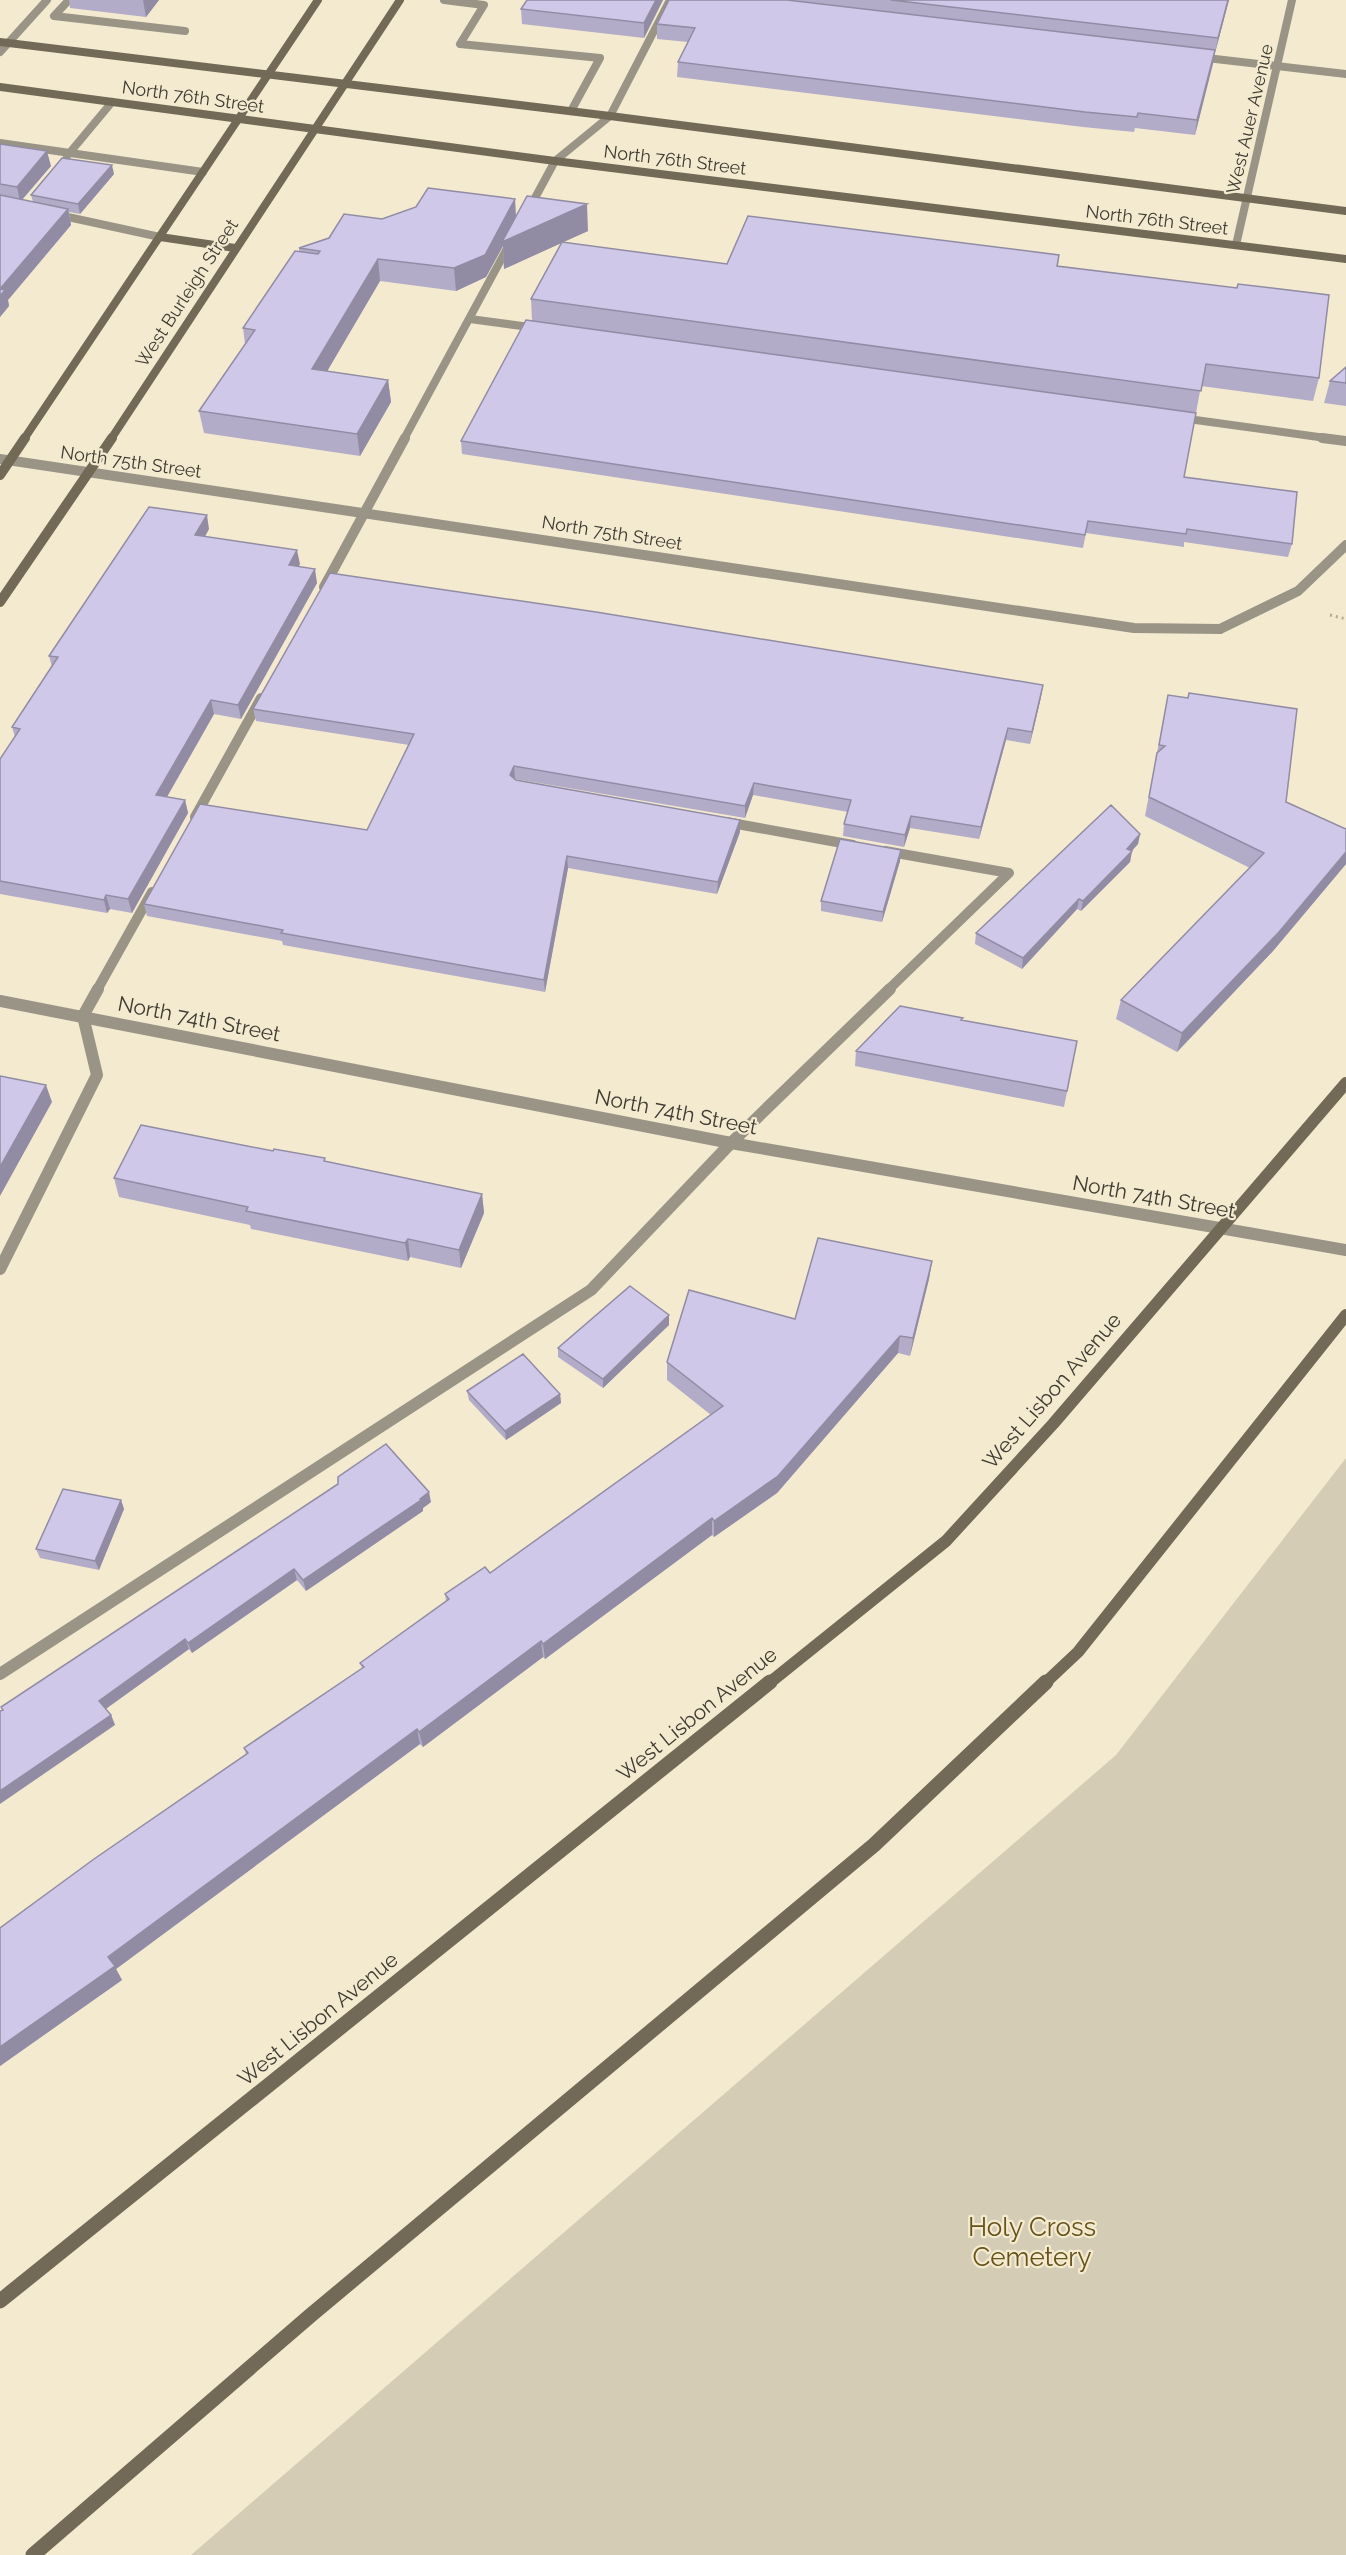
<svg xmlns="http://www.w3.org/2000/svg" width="1346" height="2555" font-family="Raleway,sans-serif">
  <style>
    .green { fill: #d5ccb5 }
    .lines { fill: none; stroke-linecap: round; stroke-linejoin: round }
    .path { stroke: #b1aa96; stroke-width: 3; stroke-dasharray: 2 4; stroke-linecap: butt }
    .lane-far2 { stroke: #999486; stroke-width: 8 }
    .lane-far1 { stroke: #999486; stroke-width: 10 }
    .lane { stroke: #999486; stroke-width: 12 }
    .street-far2 { stroke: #999486; stroke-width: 8 }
    .street-far1 { stroke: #999486; stroke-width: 10 }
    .street { stroke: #999486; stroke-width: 12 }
    .secondary-far3 { stroke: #726a56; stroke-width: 8 }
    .secondary-far2 { stroke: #726a56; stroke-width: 10 }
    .secondary-far1 { stroke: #726a56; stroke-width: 12 }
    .secondary { stroke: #726a56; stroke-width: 15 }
    .wall { fill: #b2acc8 }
    .shaded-wall { fill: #918ca3 }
    .building { fill: #cfc8e9; stroke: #918ca3; stroke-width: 1.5 }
    .labels { text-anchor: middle; stroke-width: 4.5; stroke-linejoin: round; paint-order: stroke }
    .far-street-label { font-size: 18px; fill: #3e3b31; stroke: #f4ead0 }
    .street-label { font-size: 21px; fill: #3e3b31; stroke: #f4ead0 }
    .near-park-label { font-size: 26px; fill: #65521a; stroke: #f4ead0 }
  </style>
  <rect width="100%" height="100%" fill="#f4ead0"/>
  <path class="green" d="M1346,1458V2555H191L1116,1755Z"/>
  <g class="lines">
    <path class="path" d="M1330,615L1346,619"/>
    <path class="lane-far2" d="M69,0L54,16L185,31
      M444,0L484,5L460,44L600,58L571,111
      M0,52L47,0
      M1198,57L1346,74
      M0,143L203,172
      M67,156L112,102
      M529,209L555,161L610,116L670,0
      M54,214L160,237
      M470,319L537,328
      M1181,418L1333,439
      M404,439L510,243"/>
    <path class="lane-far1" d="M1322,438L1346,441
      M324,587L405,438
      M1220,629L1298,591L1346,545
      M195,817L261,698
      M726,822L853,845
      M885,851L1009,873L888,990
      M97,990L152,892"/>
    <path class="lane" d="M0,1269L97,1075L83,1016L98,989
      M0,1674L591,1290L731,1143L890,989"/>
    <path class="street-far2" d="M1236,245L1292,0"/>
    <path class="street-far1" d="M0,459L1134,628L1220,629"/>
    <path class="street" d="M0,1001L731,1143L1346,1250"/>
    <path class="secondary-far3" d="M0,42L610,116L1346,211
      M0,87L555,161L1346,259
      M160,237L235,248
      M24,439L318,0
      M111,439L400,0"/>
    <path class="secondary-far2" d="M0,475L25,438
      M0,602L112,438"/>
    <path class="secondary-far1" d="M768,1684L946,1541L1053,1424L1346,1083
      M1044,1684L1078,1652L1346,1315"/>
    <path class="secondary" d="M0,2301L770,1682
      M33,2555L311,2315L874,1845L1046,1682"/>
  </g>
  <path class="wall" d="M69,0H159L146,17L70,8Z
    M527,0H663L644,38L522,24L521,9Z
    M669,0H1229L1215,53L1195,135L1135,128L1134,132L1083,127L677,77L678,62L688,42L657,39V24Z
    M0,144L51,166L22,200L33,202L31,195L114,174L80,214L69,212L71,225L8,300L9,306L0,317Z
    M515,199L516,217L588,231L563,242L727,264L1059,255L1058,266L1319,378L1313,401L1201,386L1184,477L1292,544L1288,557L1184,542V547L1086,533L1083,548L462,454L461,441L532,321L531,299L561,243L504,269L503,246L486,277L456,291L380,281L327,371L388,380L391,402L360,456L204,433L199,411L245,344L243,328L299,252V248L382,219Z
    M1346,367V406L1324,403L1330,381Z
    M209,529L205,537L300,564L298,567L317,583L241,719L214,714L167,797L185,800L188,813L132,913L110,909L107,913L0,894V759L15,737L12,727L52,667L49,656Z
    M1168,695L1286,802L1346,829V864L1273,951L1177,1052L1116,1019L1121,1000L1250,868L1145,816Z
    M1041,697L1030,744L1006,740L979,839L910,828L904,847L843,836L844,824L848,812L753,795L745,818L515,779L516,780L740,820V832L717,894L568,868L545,992L283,945L282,941L147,916L144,904L367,830L409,745L256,721L253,709Z
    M1140,834L1138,844L1132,851L1130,862L1081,911L1077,909L1022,969L975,944L976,933Z
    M900,861L882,922L821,911V901Z
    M963,1021L1077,1041L1064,1107L855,1066L856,1051Z
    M273,1151L326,1161L482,1194L484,1213L461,1268L410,1257L408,1261L251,1229L250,1225L119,1197L114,1178Z
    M932,1261L929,1279L910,1356L898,1353L777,1493L714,1537L712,1535L545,1659L543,1657L423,1747L420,1744L116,1969L122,1980L0,2066V1928L246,1754L244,1748L362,1668L360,1663L446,1601L445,1594L490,1573L711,1415L667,1380V1362L795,1319Z
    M669,1315V1325L603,1388L558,1357V1348Z
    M467,1391L560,1394L561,1403L506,1440L469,1400Z
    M121,1500L124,1509L99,1570L40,1558L36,1549Z
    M431,1502L423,1508V1511L306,1591L297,1580L192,1653L189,1649L106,1709L111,1715L115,1725L0,1711Z"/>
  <path class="shaded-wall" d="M143,0H159L146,17Z
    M656,0H663L644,38V23Z
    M1228,0H1229L1215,53L1218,38Z
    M1215,50L1213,64L1195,135L1197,120Z
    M47,151L51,166L20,202L17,187Z
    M112,165L114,174L80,214L78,204Z
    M515,199L516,221L587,204L588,231L504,269L503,246L486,277L456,291L454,268Z
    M68,209L71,225L8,300L9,306L0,317V289Z
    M378,259L380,281L315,392L312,369Z
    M388,380L391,402L360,456L357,434Z
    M207,515L209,529L197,549L195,535Z
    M297,550L300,564L291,579L289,565Z
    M315,569L317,583L241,719L238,705Z
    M1043,685L1041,697L1030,744L1032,732Z
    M211,700L214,714L160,809L156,795Z
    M1008,728L1006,740L979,839L981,827Z
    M514,766L515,779L510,775Z
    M754,783L753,795L745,818V806Z
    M185,800L188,813L132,913L128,899Z
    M911,816L910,828L904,847L905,835Z
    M740,820V832L717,894L718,882Z
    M1140,834L1138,844L1124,859L1127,849Z
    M901,850L900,861L882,922L883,912Z
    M1132,851L1130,862L1081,911L1083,901Z
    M1346,852V864L1273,951L1177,1052L1182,1033Z
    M567,856L568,868L545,992L544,980Z
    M106,895L110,909L107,913L104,900Z
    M1079,899L1077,909L1022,969L1023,958Z
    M46,1085L52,1102L0,1196V1167Z
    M482,1194L484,1213L461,1268L459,1250Z
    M408,1239L410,1257L408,1261L405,1243Z
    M932,1261L929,1279L910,1356L913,1338Z
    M669,1315V1325L603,1388V1379Z
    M900,1336L898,1353L777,1493L714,1537V1521Z
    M560,1394L561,1403L506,1440L505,1431Z
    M429,1492L431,1502L423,1508V1511L306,1591L303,1580Z
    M121,1500L124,1509L99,1570L95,1561Z
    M712,1518V1535L545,1659L543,1644Z
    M294,1569L297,1580L192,1653L188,1643Z
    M185,1639L189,1649L104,1710L99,1701Z
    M541,1641L543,1657L423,1747L419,1732Z
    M111,1715L115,1725L0,1804V1791Z
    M417,1729L420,1744L116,1969L122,1980L0,2066V2047L108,1957Z"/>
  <path class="building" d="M527,0H656L644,23L521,9Z
    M669,0H787L1215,50L1197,120L1138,113L1137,117L1085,112L678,62L695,28L657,24Z
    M891,0H1228L1218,38Z
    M0,144L47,151L17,187L0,184Z
    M62,158L112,165L78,204L31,195Z
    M428,188L515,199L485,255L454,268L378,259L312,369L388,380L357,434L199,411L255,330L243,328L295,251L318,254L320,251L299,248L329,238L344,214L382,219L416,207Z
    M0,195L68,209L0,289Z
    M527,196L587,204L502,242Z
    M748,216L1059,255L1057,266L1237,288L1238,284L1329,295L1319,378L1206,364L1201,391L531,299L562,242L727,264Z
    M0,289L5,290L0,296Z
    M526,320L1196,413L1184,477L1297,492L1292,544L1187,529L1186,534L1088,521L1085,535L461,441Z
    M1346,367V383L1330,381Z
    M149,507L207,515L195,535L297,550L289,565L315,569L238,705L211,700L156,795L185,800L128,899L106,895L104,900L0,881V759L20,729L12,727L58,657L49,656Z
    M330,573L596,612L1043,685L1032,732L1008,728L981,827L911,816L905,835L844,824L851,800L754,783L745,806L514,766L510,775L516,780L740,820L718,882L567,856L544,980L281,933L283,930L144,904L200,804L367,830L414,734L253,709Z
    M1189,693L1297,709L1286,802L1346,829V852L1279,932L1182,1033L1121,1000L1264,853L1149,797L1157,753L1165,746L1159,745L1168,695L1188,698Z
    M1111,805L1140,834L1127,849L1132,851L1083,901L1079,899L1023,958L976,933Z
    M840,839L901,850L883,912L821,901Z
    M900,1006L963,1018L961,1020L1077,1041L1067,1091L856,1051Z
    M0,1076L46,1085L0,1167Z
    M141,1125L273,1151L274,1149L325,1158L324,1161L482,1194L459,1250L408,1239L405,1243L246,1211L248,1207L114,1178Z
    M818,1238L932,1261L913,1338L900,1336L778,1476L714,1521L712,1518L543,1644L541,1641L419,1732L417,1729L108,1957L115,1966L0,2047V1928L94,1859L248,1753L244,1748L364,1667L360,1663L449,1599L445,1594L485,1567L490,1573L723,1406L667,1362L689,1290L795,1319Z
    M630,1286L669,1315L603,1379L558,1348Z
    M523,1354L560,1394L505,1431L467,1391Z
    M386,1444L429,1492L420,1499L421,1500L303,1580L294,1569L188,1643L185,1639L99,1701L111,1715L0,1791V1711L3,1710L1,1707L338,1484V1477Z
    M63,1489L121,1500L95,1561L36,1549Z"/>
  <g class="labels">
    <g class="far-street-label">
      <text transform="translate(193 97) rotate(8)" y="6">North 76th Street</text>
      <text transform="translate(1250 119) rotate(-77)" y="6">West Auer Avenue</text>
      <text transform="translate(675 160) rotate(7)" y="6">North 76th Street</text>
      <text transform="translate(1157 220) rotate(7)" y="6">North 76th Street</text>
      <text transform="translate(187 293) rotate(-57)" y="6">West Burleigh Street</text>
      <text transform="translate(131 462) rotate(8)" y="6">North 75th Street</text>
      <text transform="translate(612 533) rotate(9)" y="6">North 75th Street</text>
    </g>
    <g class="street-label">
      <text transform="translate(199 1019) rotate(11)" y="7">North 74th Street</text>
      <text transform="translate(676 1112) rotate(11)" y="7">North 74th Street</text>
      <text transform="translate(1154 1197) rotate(10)" y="7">North 74th Street</text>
      <text transform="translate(1052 1391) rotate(-49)" y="7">West Lisbon Avenue</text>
      <text transform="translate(697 1714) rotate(-39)" y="7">West Lisbon Avenue</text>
      <text transform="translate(318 2019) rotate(-39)" y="7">West Lisbon Avenue</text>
    </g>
    <g class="near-park-label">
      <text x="1032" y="2236">Holy Cross<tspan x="1032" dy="30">Cemetery</tspan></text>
    </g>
  </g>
</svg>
